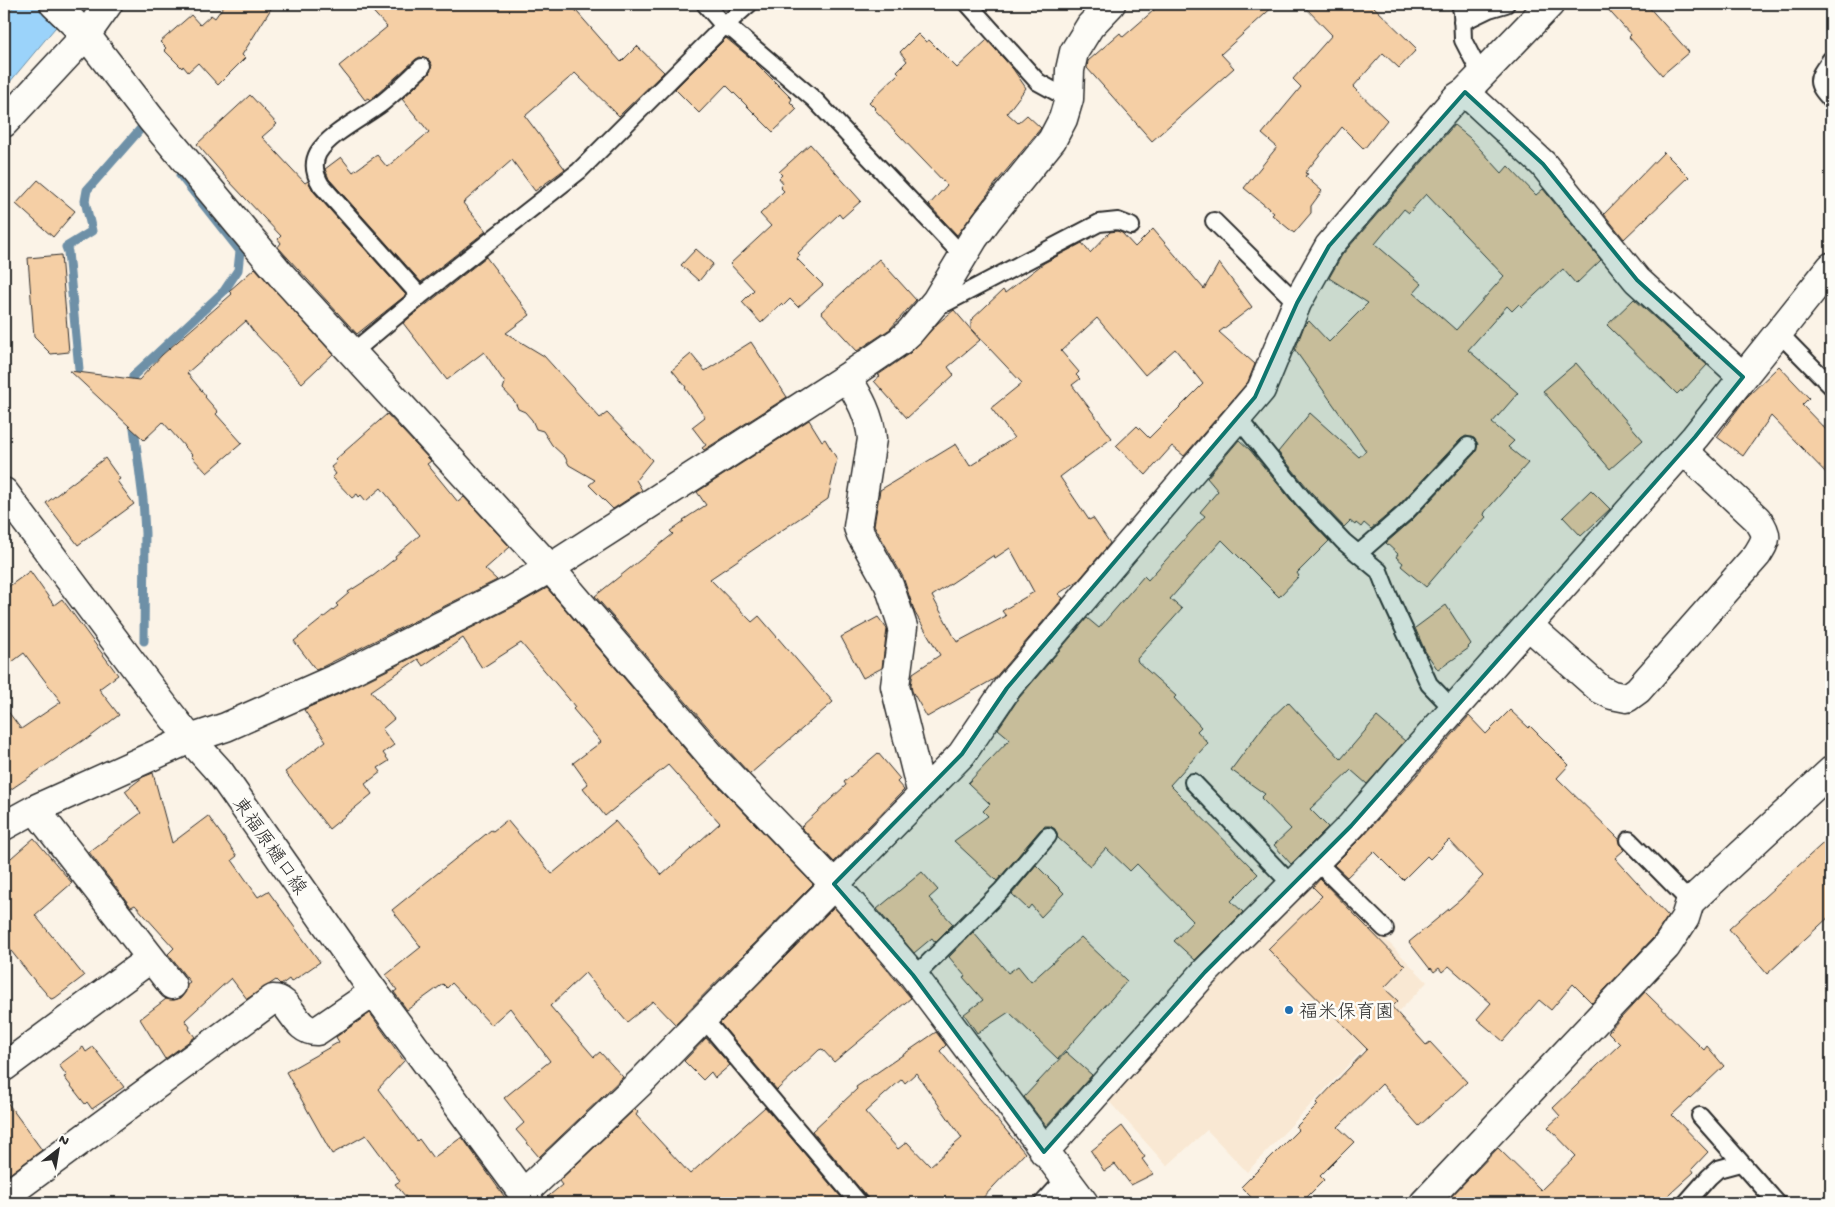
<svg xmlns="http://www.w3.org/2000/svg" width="1835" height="1207" font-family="'Gochi Hand','Klee One',sans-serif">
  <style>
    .built { fill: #f9e8d3 }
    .water { fill: #9bd3fa; stroke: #6e90a7 }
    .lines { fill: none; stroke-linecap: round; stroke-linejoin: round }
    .stream { stroke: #6e90a7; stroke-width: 9 }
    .building { fill: #f5cfa5; stroke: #2b2b2b; fill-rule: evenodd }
    .service-casing { stroke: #2b2b2b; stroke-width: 20 }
    .minor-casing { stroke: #2b2b2b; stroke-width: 31 }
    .tertiary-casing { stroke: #2b2b2b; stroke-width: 31 }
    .secondary-casing { stroke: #2b2b2b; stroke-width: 31 }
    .service { stroke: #fdfcf7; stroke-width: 16 }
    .minor { stroke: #fdfcf7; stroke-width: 28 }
    .tertiary { stroke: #fdfcf7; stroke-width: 28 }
    .secondary { stroke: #fdfcf7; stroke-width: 28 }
    .marked { fill: #0f766e; fill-opacity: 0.2; stroke: #0f766e; stroke-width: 4; stroke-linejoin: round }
    .poi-dot { fill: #1f6fb2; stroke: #fdfcf7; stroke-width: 2 }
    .labels { text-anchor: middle; stroke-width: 5; stroke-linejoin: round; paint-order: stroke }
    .street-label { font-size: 19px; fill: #2b2b2b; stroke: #fdfcf7 }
    .poi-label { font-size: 19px; fill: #2b2b2b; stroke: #fdfcf7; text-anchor: start }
  </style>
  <rect width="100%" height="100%" fill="#fbf3e7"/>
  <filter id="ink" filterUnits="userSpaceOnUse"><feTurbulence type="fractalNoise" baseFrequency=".02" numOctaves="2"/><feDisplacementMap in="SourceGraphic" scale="10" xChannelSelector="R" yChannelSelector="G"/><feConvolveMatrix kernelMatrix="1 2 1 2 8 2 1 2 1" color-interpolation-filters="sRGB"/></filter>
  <g filter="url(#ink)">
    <path class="built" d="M1321,873L1427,982L1247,1172L1207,1130L1167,1166L1106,1098L1134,1059Z"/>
    <path class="water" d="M16,4H75L4,89V18Z"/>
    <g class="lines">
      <path class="stream" d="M79,369L68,252L66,247L92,231L85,201L87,190L143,126
        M132,390L133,376L224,291L238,270L240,251L180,175
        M133,420L143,499L145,533L144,641"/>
    </g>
    <path class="building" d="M225,4H274L242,55L245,58L218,85L198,63L188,72L183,66L182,68L164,50L166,48L160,42L191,15L200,25L211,15L215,18Z
      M366,4H570L621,62L637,46L664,72L619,116L575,73L525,116L565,169L535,191L512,160L463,203L486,231L421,282L329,179L325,169L341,157L353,172L377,155L387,167L429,132L402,99L429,74L432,65L429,60L420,57L416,59L376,95L370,100L368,98L365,100L339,66L387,27Z
      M1161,4H1276L1221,54L1234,68L1152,141L1087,68L1088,61L1120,33L1123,37Z
      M1302,4H1371L1416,48L1414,50L1415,51L1399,68L1383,53L1353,87L1387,120L1364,149L1342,127L1305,173L1308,174L1305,176L1322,191L1311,206V213L1294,233L1272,215L1274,213L1244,188L1277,147L1262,134L1301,87L1293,79L1332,35Z
      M1603,4H1646L1689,52L1662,75L1629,37L1631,35Z
      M918,34L926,42L929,40L957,68L987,40L1013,69L1026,88L1007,113L1018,123L1027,115L1041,128L996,183L957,235L929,205L947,185L874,109L875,108L869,102L899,73L897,71L907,61L900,52Z
      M726,38L754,61L792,99L790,102L797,109L773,132L726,85L699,113L675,89Z
      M250,95L277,124L262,137L305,183L308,181L314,192L406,295L357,334L278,247L281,243L278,239L281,236L228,180L197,144Z
      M1454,125L1470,138L1502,173L1508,166L1536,195L1543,189L1601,260L1576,284L1563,269L1522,307L1519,304L1512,311L1507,306L1468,350L1518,393L1492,423L1514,441L1508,447L1528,463L1485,512L1484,515L1486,517L1426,587L1401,566L1403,563L1396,557L1398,554L1386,543L1412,520L1475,453L1478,444L1474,438L1466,436L1461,439L1398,506L1371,529L1364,523L1361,527L1356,523L1355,525L1350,521L1344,527L1311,492L1278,452L1310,413L1359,457L1366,451L1295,350L1304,326L1309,321L1329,342L1368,303L1329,278L1342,255ZM1426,194L1504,276L1456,330L1414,293L1422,284L1375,244L1404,209L1409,213Z
      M810,144L861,201L842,218L839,214L798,253L800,255L797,259L823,285L798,307L790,299L783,306L781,304L761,323L742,302L754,290L730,264L771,226L760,214L784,191L780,187L783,183L779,178L782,175L779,172Z
      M1664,152L1689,177L1624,239L1604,214Z
      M38,180L75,211L53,237L16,204Z
      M1153,229L1204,289L1219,263L1252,307L1219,332L1255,364L1248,382L1184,456L1172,446L1146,475L1116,446L1137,426L1149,438L1203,384L1175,349L1145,375L1097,318L1061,351L1079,372L1076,375L1080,379L1072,385L1112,438L1060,477L1089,520L1093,518L1110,543L1078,581L1058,594L1063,598L994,679L927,717L912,691L911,685L913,673L940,655L915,613L903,577L874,525L880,490L956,444L970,466L1014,438L991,408L1022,383L971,329V320L1003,290L1005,293L1044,263L1082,243L1090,253L1110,232L1117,231L1122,233L1135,247ZM1010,548L1034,592L1002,611L1006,616L957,642L932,596L994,555L995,558Z
      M696,249L713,264L699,281L681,265Z
      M61,255L69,352L51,354L34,337L28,258Z
      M486,257L530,315L506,333L544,356L600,418L607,413L652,460L636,480L642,490L613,509L589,485L595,480L569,465L565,457L552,445L543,431L536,429L532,420L525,412L518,409L515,402L503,389L505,383L484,352L447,380L403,323Z
      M879,259L916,300L890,329L857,351L821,312Z
      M255,268L333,354L302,383L253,331L246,321L187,373L206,396L205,397L218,412L216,414L242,443L207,473L191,456L192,455L163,422L144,440L70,371L139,380L162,355L232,294L229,291Z
      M1634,299L1707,365L1682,392L1681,390L1677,394L1607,325Z
      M954,310L980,340L948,367L954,375L907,418L874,381L880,376L878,375L910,353L938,323Z
      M751,342L787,397L704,450L702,448L706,445L692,427L705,417L685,388L686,387L672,370L691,354L705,371Z
      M1576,363L1643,440L1610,469L1543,391Z
      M1779,366L1809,398L1802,405L1831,435V478L1771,416L1743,456L1717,437L1746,398Z
      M387,414L431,461L427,464L458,502L464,497L510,547L485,569L497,580L316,670L294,641L338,606L336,604L349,593L348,592L373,576L396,558L395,556L420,535L381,488L366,501L361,495L359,497L357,494L352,498L332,477L336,474L331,467L337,462L335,460Z
      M809,420L822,441L825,439L837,459L828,499L710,579L752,622L759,616L833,702L750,774L724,746L595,596L673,534L670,531L684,521L683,520L706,505L697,492Z
      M1239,440L1250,450L1295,505L1329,541L1297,573L1299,576L1279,597L1222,540L1170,599L1182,609L1137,659L1138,662L1176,696L1174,698L1201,727L1197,731L1208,743L1170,785L1258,874L1231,901L1243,912L1195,960L1174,941L1193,921L1137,864L1130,871L1106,848L1090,866L1058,838L1055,829L1050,826H1045L1040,830L997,881L954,841L988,816L983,811L990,804L968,783L1010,739L998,729L1019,698L1087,618L1099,628L1144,576L1148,580L1205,516L1200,512L1218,491L1207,478Z
      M105,458L120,479L117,481L134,504L78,545L46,503Z
      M1591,490L1610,509L1581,536L1563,517Z
      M30,571L54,605L62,599L118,675L99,689L119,715L86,740L85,739L4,794V706L21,729L61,702L24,653L4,668V590Z
      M547,588L700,767L813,884L675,1024L653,1001L627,1022L585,973L550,1006L594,1057L600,1052L623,1077L539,1157L516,1130L524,1123L504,1098L550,1061L510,1008L491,1025L452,983L447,988L443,984L407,1010L394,992L397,990L386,975L421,947L392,910L491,830L493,831L507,820L552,874L615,821L662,875L720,823L668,765L605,816L583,788L588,784L573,763L601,742L573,709L575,707L568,698L521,643L482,668L463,638L423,666L418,659L371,691L394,719L382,729L394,745L383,753L389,761L378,768L381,772L365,784L372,794L329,829L285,772L326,741L304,710L307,708L346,691L517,605Z
      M1446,605L1471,644L1468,647L1469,648L1438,670L1425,651L1415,628Z
      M878,617L887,629L882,668L863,678L841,637Z
      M1288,702L1341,759L1377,717L1405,741L1367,784L1351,770L1310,809L1328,827L1291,864L1274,845L1291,829L1261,798L1265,794L1231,770L1266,723Z
      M1510,710L1529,728L1530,726L1569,765L1557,778L1619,839L1620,843L1624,850L1615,858L1668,916L1654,937L1592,1003L1573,984L1551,1010L1539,1000L1503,1041L1477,1019L1491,1003L1449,966L1442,972L1439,968L1434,972L1431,968L1430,969L1409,942L1461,899L1483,876L1449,840L1430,859L1427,856L1403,880L1374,851L1347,877L1334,865L1363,836L1469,716L1486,734Z
      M878,753L900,779L897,782L904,790L834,862L801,827L846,785L844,782Z
      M153,773L172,843L208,816L237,856L232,860L258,897L268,891L320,962L291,982L289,979L281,985L276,980L247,999L231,978L185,1020L190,1027L189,1029L195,1037L165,1059L140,1019L166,999L174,1000L181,998L186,991L187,984L190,982L168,954L174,948L135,905L131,907L89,852L141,813L125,791L143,777Z
      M1831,836V915L1767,974L1729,929Z
      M34,838L72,883L35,915L84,976L55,998L51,999L39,985H38L4,942V864Z
      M1036,865L1064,893L1041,917L1031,905L1028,909L1012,894Z
      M922,872L938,890L929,898L953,924L935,942L932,938L914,953L877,909Z
      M1320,879L1405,966L1384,988L1398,1001L1392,1007L1426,1045L1430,1042L1467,1082L1419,1126L1382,1084L1338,1127L1354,1142L1320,1176L1324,1180L1301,1203H1257L1241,1187L1299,1129L1296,1127L1318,1105L1316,1103L1367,1049L1268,949L1322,896L1313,887Z
      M834,907L911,998L834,1062L822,1049L819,1050L777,1090L720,1023Z
      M973,932L1008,973L1018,966L1031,982L1081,937L1127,981L1058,1059L1009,1012L977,1033L964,1014L983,1000L963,977L965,976L949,957Z
      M1645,992L1704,1050L1707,1046L1724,1066L1672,1115L1708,1152L1692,1169L1694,1172L1660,1203H1445L1498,1148L1541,1190L1576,1156L1548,1127L1560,1116L1553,1108L1620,1044L1608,1032Z
      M370,1013L404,1061L378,1089L417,1141L419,1139L433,1158L462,1137L509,1203H411L395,1184L400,1181L366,1135L332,1154L286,1072L339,1042L336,1037Z
      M936,1032L946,1045L940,1051L1025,1153L978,1203H869L867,1197L812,1131L857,1089L856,1087ZM916,1073L962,1138L930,1166L907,1142L898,1149L865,1112L902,1079L905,1083Z
      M706,1038L730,1065L715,1078L711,1072L703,1080L684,1061Z
      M83,1047L86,1052L93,1047L124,1087L92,1109L87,1102L85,1104L64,1077L67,1076L59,1065Z
      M1066,1052L1092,1075L1046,1126L1024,1097Z
      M4,1098L42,1150L4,1178Z
      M765,1107L846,1203H545V1199L562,1185L559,1181L635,1109L638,1112L636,1115L690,1174Z
      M1122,1126L1145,1157L1142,1159L1153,1174L1131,1185L1115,1164L1104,1171L1091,1151Z"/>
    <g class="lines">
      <g class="service-casing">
        <path id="service" d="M705,4L724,26L734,31L815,100L963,256
          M968,4L1038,82L1069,99
          M1460,4L1462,12L1463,40L1481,75
          M1462,22L1489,9L1506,4
          M1831,59C1817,79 1813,81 1831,100
          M1214,221L1297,303
          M420,296L321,185C315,175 312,164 318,153C329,134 364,117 382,103C396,92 409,79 422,67
          M936,301L946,303L1099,223L1118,221L1131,226
          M1778,332L1831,386
          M353,352L420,296L579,171L724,26L749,4
          M1237,417L1303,499L1344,542L1379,571L1388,594L1429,684L1453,709
          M1358,554L1405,513L1468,446
          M1193,782L1293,886
          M1629,840L1690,902
          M1317,862L1385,929
          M913,975L923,968L1002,890L1048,836
          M703,1018L859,1203
          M1700,1116L1777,1203
          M1043,1203L1065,1179
          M1686,1203L1709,1177L1718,1169L1740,1163"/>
      </g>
      <g class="minor-casing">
        <path id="minor" d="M54,4L86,35L151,119L282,276L550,568L712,757L834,884L913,975L1084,1203
          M1465,92L1543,164L1637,280L1743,377
          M847,377C859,397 870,415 872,439L858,527L861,535L889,585L903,627L895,686L922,795
          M1528,625L1600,689L1612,695L1627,698L1638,690L1757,555C1767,539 1769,535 1757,519L1683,450
          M35,809L172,985
          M4,826L35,809L190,739L226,727L339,677L510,591L550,568L847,377L900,341L910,332L936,301L974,238L988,219L1052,140L1063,119L1069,99L1070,70L1074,52L1090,26L1111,4
          M4,1067L151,958
          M1044,1152L1205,972L1351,826L1402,767L1695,437L1831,267
          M523,1194L640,1083L962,754L1007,688L1261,390L1297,303L1329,246L1456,98L1465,92L1550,4
          M4,1197L273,999C291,998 294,1032 317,1031L374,992
          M1424,1203L1666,947L1685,918L1690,902L1831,771"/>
      </g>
      <g class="tertiary-casing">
        <path id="tertiary" d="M4,123L86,35L108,4"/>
      </g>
      <g class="secondary-casing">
        <path id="secondary" d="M4,492L164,706L190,739L219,771L374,992L530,1203"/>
      </g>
      <use href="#service" class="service"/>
      <use href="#minor" class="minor"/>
      <use href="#tertiary" class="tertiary"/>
      <use href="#secondary" class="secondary"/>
    </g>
  </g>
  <path class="marked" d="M1465,92L1543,164L1637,280L1743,377L1695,437L1351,826L1205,972L1044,1152L913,975L834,884L962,754L1007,688L1255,397L1297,303L1329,246Z"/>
  <circle class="poi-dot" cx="1289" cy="1010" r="5"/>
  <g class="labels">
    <g class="street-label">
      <text transform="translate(271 845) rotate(55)" y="7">東福原樋口線</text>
    </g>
    <g class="poi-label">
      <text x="1299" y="1017">福米保育園</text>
    </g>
  </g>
  <rect width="1835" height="1207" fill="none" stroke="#fdfcf7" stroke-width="20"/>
  <rect x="10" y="10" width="1815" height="1187" fill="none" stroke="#2b2b2b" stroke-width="2" filter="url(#ink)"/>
  <g transform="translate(58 1150) rotate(31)" stroke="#fdfcf7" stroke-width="4" paint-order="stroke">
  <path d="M0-4L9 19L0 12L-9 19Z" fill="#2b2b2b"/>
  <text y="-8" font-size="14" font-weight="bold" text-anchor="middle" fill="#2b2b2b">N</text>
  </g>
</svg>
